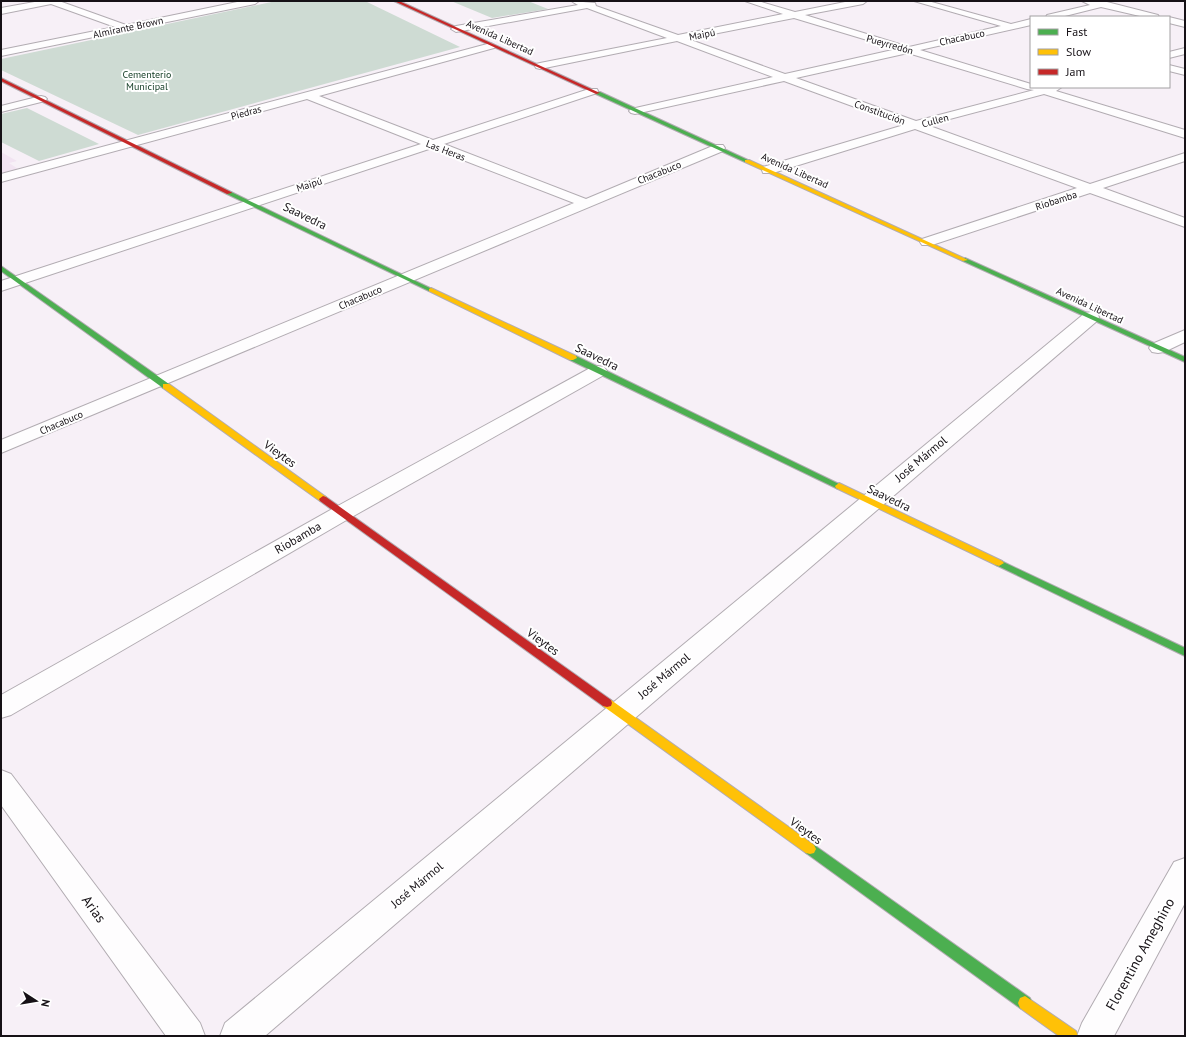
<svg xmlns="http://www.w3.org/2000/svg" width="1186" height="1037" font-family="'PT Sans',sans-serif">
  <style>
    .built { fill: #f2e4f2 }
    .green { fill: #cedbd3 }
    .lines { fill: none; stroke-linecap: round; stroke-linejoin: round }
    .street-casing { stroke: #b2acb2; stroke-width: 2 }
    .fast-casing { stroke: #b2acb2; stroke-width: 2 }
    .slow-casing { stroke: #b2acb2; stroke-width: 2 }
    .jam-casing { stroke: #b2acb2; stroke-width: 2 }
    .street { fill: #fefdfe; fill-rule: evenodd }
    .fast { fill: #4caf50; fill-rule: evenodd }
    .slow { fill: #ffc107; fill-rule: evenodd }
    .jam { fill: #c62828; fill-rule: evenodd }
    .labels { text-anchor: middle; stroke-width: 4; stroke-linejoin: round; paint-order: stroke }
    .far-street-label { font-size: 10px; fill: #161116; stroke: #fff }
    .far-park-label { font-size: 10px; fill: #0f3921; stroke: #fff }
    .street-label { font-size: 12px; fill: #161116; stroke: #fff }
    .near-street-label { font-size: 14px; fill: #161116; stroke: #fff }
  </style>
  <rect width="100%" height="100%" fill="#f7f0f7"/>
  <path class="built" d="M1,152L17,161L9,163L18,169L1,173Z"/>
  <path class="green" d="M276,1H365L460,47L138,135L1,70V59Z
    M451,1H528L548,9L492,18Z
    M27,108L99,144L39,161L1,142V114Z"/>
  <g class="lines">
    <g class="street-casing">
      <path id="street" d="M40,1H59L126,25L242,1H259L255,4L1,56V50L115,27L51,4L1,14V8Z
        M571,1L595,3L596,6L678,35L783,14L745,1H758L795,12L850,1H867L863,4L805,15L909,47L1001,26L914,1H928L1011,24L1031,19V25L920,50L1031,84V87H1062L1056,91L1185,130V138L1044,94L927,125L1090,184L1185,153V161L1103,188L1185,218V227L1090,193L932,245H922L920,242L922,239L1077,188L915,129L773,173H763L762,170L763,167L904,125L784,81L635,114L631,113L629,111L631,109L773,77L677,41L540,69L536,68L535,66L536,64L540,63L667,38L587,8L456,32L451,29L456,26L578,5ZM794,18L897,49L785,74L688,39ZM908,53L1027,89L1034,90L916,121L796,78Z
        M1082,1H1103L1158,15L1159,17H1144L1101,7L1061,17H1046L1047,15L1090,5Z
        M1169,17L1185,21V27L1169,23Z
        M491,43L496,46L494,48L319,96L433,140L589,89H597L598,91L597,93L444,144L586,199L715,145H723L725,148L723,151L1,453V440L574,203L432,148L1,291V281L421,144L307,99L1,182V174Z
        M1185,48V54L1169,58V52Z
        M1169,65L1185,69V75L1169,71Z
        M41,96L45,97L47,99L45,101L1,112V106Z
        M1091,312L1097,313L1099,317L1097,321L265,1036H220L225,1023L1085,313Z
        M1185,330V342L1164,352L1158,353L1152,352L1149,348L1152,344Z
        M598,366L604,367L607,371L604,375L350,518L11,715L1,718V695L334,508L592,367Z
        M1,770L11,774L200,1023L205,1036H166L1,805Z
        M1185,858V903L1114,1036H1077L1082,1023L1174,862Z"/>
    </g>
    <g class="fast-casing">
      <path id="fast" d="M596,92H600L750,161L745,162L596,94Z
        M227,192H231L434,290L429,291L227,194Z
        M965,258L1185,357V362L963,261L962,260Z
        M1,266L169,384V388H163L1,271Z
        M570,356H576L843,486L839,489L836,488L570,360Z
        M999,560L1185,648V656L996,565L994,563Z
        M810,844L814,845L1030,998L1032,1003L1030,1008L1025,1010L1020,1008L806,853L804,849L806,845Z"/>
    </g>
    <g class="slow-casing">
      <path id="slow" d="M745,160H749L968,260L963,261L745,162Z
        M431,288L576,356L577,358L573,360H570L429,291V289Z
        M163,384H169L326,497L327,499L326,501H320L163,388Z
        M839,483L1002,561L1004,563L999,566L996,565L836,488L835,486Z
        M607,699L611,700L814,845L816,849L814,853L810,854L806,853L603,706L602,703L603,700Z
        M1025,996L1076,1031L1078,1036H1059L1020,1008L1018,1003L1020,998Z"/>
    </g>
    <g class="jam-casing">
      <path id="jam" d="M394,1H399L600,93L596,94Z
        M1,78L231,192L232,193L227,194L1,81Z
        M323,496L326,497L611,700L612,703L611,706L607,707L603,706L320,501L319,499Z"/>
    </g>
    <use href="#street" class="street"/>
    <use href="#fast" class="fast"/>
    <use href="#slow" class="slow"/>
    <use href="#jam" class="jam"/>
  </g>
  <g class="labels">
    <g class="far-street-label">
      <text transform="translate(128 27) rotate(-12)" y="4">Almirante Brown</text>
      <text transform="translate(702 34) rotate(-11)" y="4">Maipú</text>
      <text transform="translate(500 37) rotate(24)" y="4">Avenida Libertad</text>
      <text transform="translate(962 37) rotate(-12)" y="4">Chacabuco</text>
      <text transform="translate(890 44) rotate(16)" y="4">Pueyrredón</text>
      <text transform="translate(246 112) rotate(-15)" y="4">Piedras</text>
      <text transform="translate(880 112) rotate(20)" y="4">Constitución</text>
      <text transform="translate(935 120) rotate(-15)" y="4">Cullen</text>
      <text transform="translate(446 150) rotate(21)" y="4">Las Heras</text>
      <text transform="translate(795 170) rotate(24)" y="4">Avenida Libertad</text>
      <text transform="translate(659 172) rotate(-22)" y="4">Chacabuco</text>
      <text transform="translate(309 184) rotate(-18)" y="4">Maipú</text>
      <text transform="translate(1056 200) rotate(-18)" y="4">Riobamba</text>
      <text transform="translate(360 297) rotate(-23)" y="4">Chacabuco</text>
      <text transform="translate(1090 305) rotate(25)" y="4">Avenida Libertad</text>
      <text transform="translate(61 422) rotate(-23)" y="4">Chacabuco</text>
    </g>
    <g class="far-park-label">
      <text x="147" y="78">Cementerio<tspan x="147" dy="12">Municipal</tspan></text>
    </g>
    <g class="street-label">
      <text transform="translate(305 216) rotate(26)" y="4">Saavedra</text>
      <text transform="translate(597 357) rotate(26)" y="4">Saavedra</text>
      <text transform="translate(280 454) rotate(36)" y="4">Vieytes</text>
      <text transform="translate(921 459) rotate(-40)" y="4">José Mármol</text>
      <text transform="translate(889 498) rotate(26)" y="4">Saavedra</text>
      <text transform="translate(298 538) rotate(-30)" y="4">Riobamba</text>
      <text transform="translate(543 642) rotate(36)" y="4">Vieytes</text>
      <text transform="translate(664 676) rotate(-40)" y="4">José Mármol</text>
      <text transform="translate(806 831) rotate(36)" y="4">Vieytes</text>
      <text transform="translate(417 885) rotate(-40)" y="4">José Mármol</text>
    </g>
    <g class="near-street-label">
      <text transform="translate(94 909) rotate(54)" y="5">Arias</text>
      <text transform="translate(1140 954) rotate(-61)" y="5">Florentino Ameghino</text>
    </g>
  </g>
  <rect width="1186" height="1037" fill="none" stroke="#161116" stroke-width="4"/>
  <rect x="1030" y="16" width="140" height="72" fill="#ffffff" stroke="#a2a0a2"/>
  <rect x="1038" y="29" width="20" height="6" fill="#4caf50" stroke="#a2a0a2"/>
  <text x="1066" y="36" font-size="12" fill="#161116">Fast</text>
  <rect x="1038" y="49" width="20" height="6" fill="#ffc107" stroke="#a2a0a2"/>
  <text x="1066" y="56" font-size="12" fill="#161116">Slow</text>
  <rect x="1038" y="69" width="20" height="6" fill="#c62828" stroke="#a2a0a2"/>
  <text x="1066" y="76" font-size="12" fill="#161116">Jam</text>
  <g transform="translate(36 1001) rotate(102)" stroke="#ffffff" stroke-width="3" paint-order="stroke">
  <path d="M0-3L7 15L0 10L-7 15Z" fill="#161116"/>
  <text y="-6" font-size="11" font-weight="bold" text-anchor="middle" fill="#161116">N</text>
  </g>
</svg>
